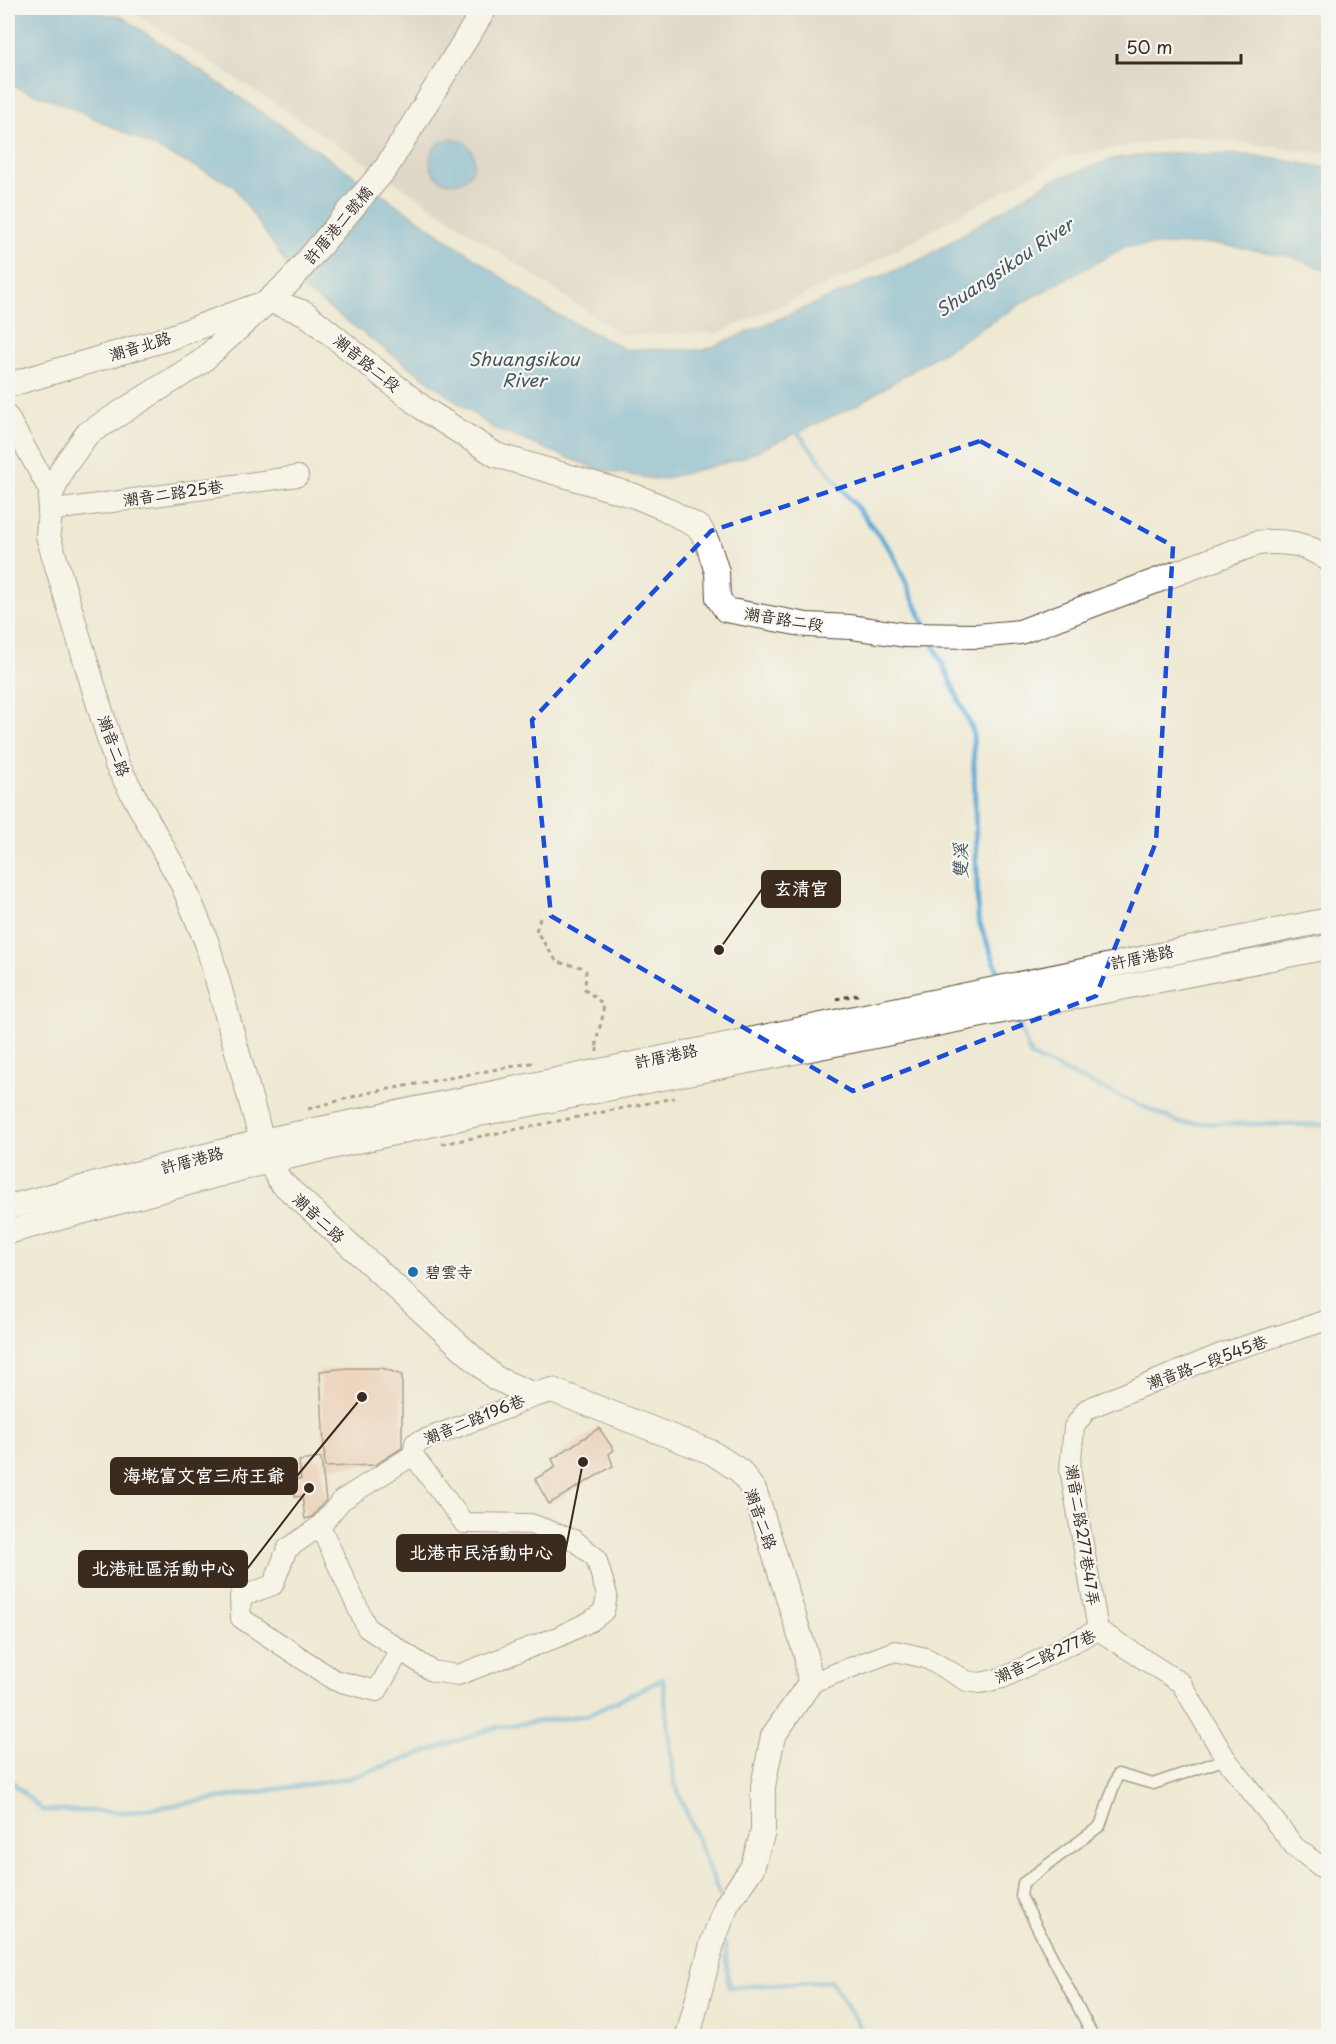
<svg xmlns="http://www.w3.org/2000/svg" width="1336" height="2044" font-family="'Playpen Sans','LXGW WenKai TC',sans-serif">
  <style>
    .industrial { fill: #cdc2b9 }
    .water { fill: #5ca9d5; stroke: #4c6a7a; stroke-width: 1.5 }
    .lines { fill: none; stroke-linecap: round; stroke-linejoin: round }
    .stream { stroke: #5ca9d5; stroke-width: 5 }
    .building { fill: #e9b79e }
    .service-casing { stroke: #564739; stroke-width: 13 }
    .minor-casing { stroke: #564739; stroke-width: 22 }
    .tertiary-casing { stroke: #564739; stroke-width: 26 }
    .path { stroke: #564739; stroke-width: 3; stroke-dasharray: 4.5 4.5; stroke-linecap: butt }
    .service { stroke: #fff; stroke-width: 10 }
    .minor { stroke: #fff; stroke-width: 20 }
    .tertiary { stroke: #fff; stroke-width: 24 }
    .path-bridge { stroke: #564739; stroke-width: 3; stroke-dasharray: 4.5 4.5; stroke-linecap: butt }
    .marked { fill: none; stroke: #1d4ed8; stroke-width: 4.5; stroke-dasharray: 12 8; stroke-linejoin: round }
    .poi-dot { fill: #1f6fb2; stroke: #f6f6f2; stroke-width: 2 }
    .labels { text-anchor: middle; stroke-width: 4.5; stroke-linejoin: round; paint-order: stroke }
    .street-label { font-size: 16px; fill: #3b2a1e; stroke: #f6f6f2 }
    .poi-label { font-size: 16px; fill: #3b2a1e; stroke: #f6f6f2; text-anchor: start }
    .water-label { font-size: 18px; font-style: italic; fill: #47565e; stroke: #f6f6f2 }
    .leader { fill: none; stroke: #3b2a1e; stroke-width: 2 }
    .callout-dot { fill: #3b2a1e; stroke: #f6f6f2; stroke-width: 2 }
    .callout { fill: #3b2a1e; stroke: #3b2a1e; stroke-width: 2 }
    .callout-label { font-size: 18px; text-anchor: middle; font-weight: bold; fill: #fff }
  </style>
  <rect width="100%" height="100%" fill="#f6f6f2"/>
  <filter id="ink" filterUnits="userSpaceOnUse"><feTurbulence type="fractalNoise" baseFrequency=".0167" numOctaves="2"/><feDisplacementMap in="SourceGraphic" scale="12" xChannelSelector="R" yChannelSelector="G"/><feConvolveMatrix kernelMatrix="1 2 1 2 8 2 1 2 1" color-interpolation-filters="sRGB"/></filter>
  <filter id="wash" filterUnits="userSpaceOnUse"><feTurbulence type="fractalNoise" baseFrequency=".008" numOctaves="4" result="noise"/><feDisplacementMap in="SourceGraphic" scale="24" xChannelSelector="R" yChannelSelector="G"/><feGaussianBlur stdDeviation="1.35" result="paint"/><feColorMatrix in="noise" values="0 0 0 0 0 0 0 0 0 0 0 0 0 0 0 0 0 1.4 0 .05"/><feComposite in="paint" operator="in"/></filter>
  <g filter="url(#wash)">
    <rect width="100%" height="100%" fill="#efe9d3"/>
    <path class="industrial" d="M127,8H1328V154L1186,136L1065,157L849,276L718,333L621,335L406,189Z"/>
    <path class="water" d="M8,8H78L122,17L472,256L546,309L625,349L704,350L922,259L1050,181L1116,158L1172,153L1253,155L1328,168V271L1289,256L1217,244L1127,246L1029,299L857,405L740,459L660,480L599,470L493,428L303,289L233,185L73,108L8,84Z
      M430 161a22 22 0 1 1 44 0a22 22 0 1 1-44 0Z"/>
    <g class="lines">
      <path class="stream" d="M795,429L892,552L926,628
        M932,641L973,731L978,919L1002,982
        M1015,1015L1031,1056L1180,1123L1328,1125
        M8,1778L42,1810L129,1812L350,1778L497,1727L588,1715L663,1679L674,1781L720,1896
        M725,1944L729,1987L831,1981L858,2023L863,2036"/>
    </g>
    <g id="blocks">
      <path class="building" d="M348,1368H382L402,1375V1448L375,1465L325,1467L320,1371Z
        M599,1428L614,1450L609,1454L613,1466L549,1504L535,1479L556,1467L552,1459Z
        M321,1458L326,1500L312,1517L305,1519L302,1496L295,1497L293,1480L301,1479L299,1461Z"/>
    </g>
  </g>
  <g filter="url(#ink)">
    <use href="#blocks" fill-opacity="0" stroke="#564739" stroke-width="1.5"/>
    <g class="lines">
      <g class="service-casing">
        <path id="service" d="M1093,2036L1021,1896L1023,1883L1100,1826L1118,1774L1153,1784L1226,1759"/>
      </g>
      <g class="minor-casing">
        <path id="minor" d="M8,416L51,494
          M48,511L298,476
          M320,1526L367,1628L432,1671L458,1675L560,1636L591,1621L604,1611L607,1595L596,1558L574,1540L531,1524L464,1523L413,1455
          M1098,1630L1070,1469L1074,1427L1087,1409L1223,1353L1328,1320
          M1098,1630L1181,1683L1226,1759L1295,1847L1328,1872
          M400,1650L377,1691L334,1680L241,1618L240,1597L273,1585L287,1549L320,1526L342,1500L413,1455L415,1443L508,1408L534,1395
          M810,1683L895,1651L926,1658L967,1681L980,1683L1003,1678L1098,1630"/>
      </g>
      <g class="tertiary-casing">
        <path id="tertiary" d="M485,8L386,168L290,281L201,362L87,434L63,468L51,494L48,536L117,765L183,885L207,943L262,1141L269,1161L280,1181L495,1378L534,1395L552,1390L711,1452L740,1471L755,1492L806,1655L810,1683L773,1736L763,1786V1832L752,1868L727,1904L712,1944L688,2036
          M270,301L305,313L424,409L496,455L635,496L664,508L700,528L708,544L717,572L718,598L726,610L807,625L851,627L905,635L977,636L1020,632L1257,543C1285,540 1305,543 1328,559
          M8,385L166,339L256,306
          M8,1207L262,1141L1328,920
          M8,1232L269,1161L469,1116L1328,947"/>
      </g>
      <path class="path" d="M540,918L536,931L557,962L581,967L586,971L585,989L603,1004C605,1022 595,1032 597,1048
        M836,999L862,994
        M308,1109L367,1093L536,1062
        M442,1144L674,1098"/>
      <use href="#service" class="service"/>
      <use href="#minor" class="minor"/>
      <use href="#tertiary" class="tertiary"/>
      <path class="path-bridge" d="M597,1048V1052"/>
    </g>
  </g>
  <path d="M0 0H1336V2044H0ZM980,441L1173,546L1156,842L1096,996L853,1091L551,916L532,720L711,531Z" fill="#efe9d3" fill-opacity=".55" fill-rule="evenodd"/>
  <path class="marked" d="M980,441L1173,546L1156,842L1096,996L853,1091L551,916L532,720L711,531Z"/>
  <circle class="poi-dot" cx="413" cy="1272" r="6"/>
  <g class="labels">
    <g class="street-label">
      <text transform="translate(338 225) rotate(-50)" y="6">許厝港二號橋</text>
      <text transform="translate(140 346) rotate(-17)" y="6">潮音北路</text>
      <text transform="translate(367 363) rotate(39)" y="6">潮音路二段</text>
      <text transform="translate(173 493) rotate(-8)" y="6">潮音二路25巷</text>
      <text transform="translate(784 619) rotate(9)" y="6">潮音路二段</text>
      <text transform="translate(114 746) rotate(70)" y="6">潮音二路</text>
      <text transform="translate(1142 957) rotate(-12)" y="6">許厝港路</text>
      <text transform="translate(666 1056) rotate(-12)" y="6">許厝港路</text>
      <text transform="translate(192 1160) rotate(-15)" y="6">許厝港路</text>
      <text transform="translate(319 1218) rotate(43)" y="6">潮音二路</text>
      <text transform="translate(1207 1362) rotate(-20)" y="6">潮音路一段545巷</text>
      <text transform="translate(474 1419) rotate(-22)" y="6">潮音二路196巷</text>
      <text transform="translate(761 1519) rotate(70)" y="6">潮音二路</text>
      <text transform="translate(1083 1535) rotate(81)" y="6">潮音二路277巷47弄</text>
      <text transform="translate(1045 1656) rotate(-24)" y="6">潮音二路277巷</text>
    </g>
    <g class="poi-label">
      <text x="425" y="1278">碧雲寺</text>
    </g>
    <g class="water-label">
      <text transform="translate(1005 268) rotate(-34)" y="6">Shuangsikou River</text>
      <text x="524" y="366">Shuangsikou<tspan x="524" dy="21">River</tspan></text>
      <text transform="translate(961 861) rotate(-91)" y="6">雙溪</text>
    </g>
  </g>
  <path class="leader" d="M719 950L762 889M362 1397L297 1476M583 1462L565 1553M309 1488L247 1569"/>
  <g class="callout-dot">
    <circle cx="719" cy="950" r="6"/>
    <circle cx="362" cy="1397" r="6"/>
    <circle cx="583" cy="1462" r="6"/>
    <circle cx="309" cy="1488" r="6"/>
  </g>
  <g class="callout">
    <rect x="762" y="871" width="78" height="36" rx="6"/>
    <rect x="111" y="1458" width="186" height="36" rx="6"/>
    <rect x="397" y="1535" width="168" height="36" rx="6"/>
    <rect x="79" y="1551" width="168" height="36" rx="6"/>
  </g>
  <g class="callout-label">
    <text x="801" y="895">玄清宮</text>
    <text x="204" y="1482">海墘富文宮三府王爺</text>
    <text x="481" y="1559">北港市民活動中心</text>
    <text x="163" y="1575">北港社區活動中心</text>
  </g>
  <rect width="1336" height="2044" fill="none" stroke="#f6f6f2" stroke-width="30"/>
  <path d="M1117 54v9h124v-9" fill="none" stroke="#3b2a1e" stroke-width="3"/>
  <text x="1126" y="54" font-size="18" fill="#3b2a1e" stroke="#f6f6f2" stroke-width="4.5" paint-order="stroke">50 m</text>
</svg>
